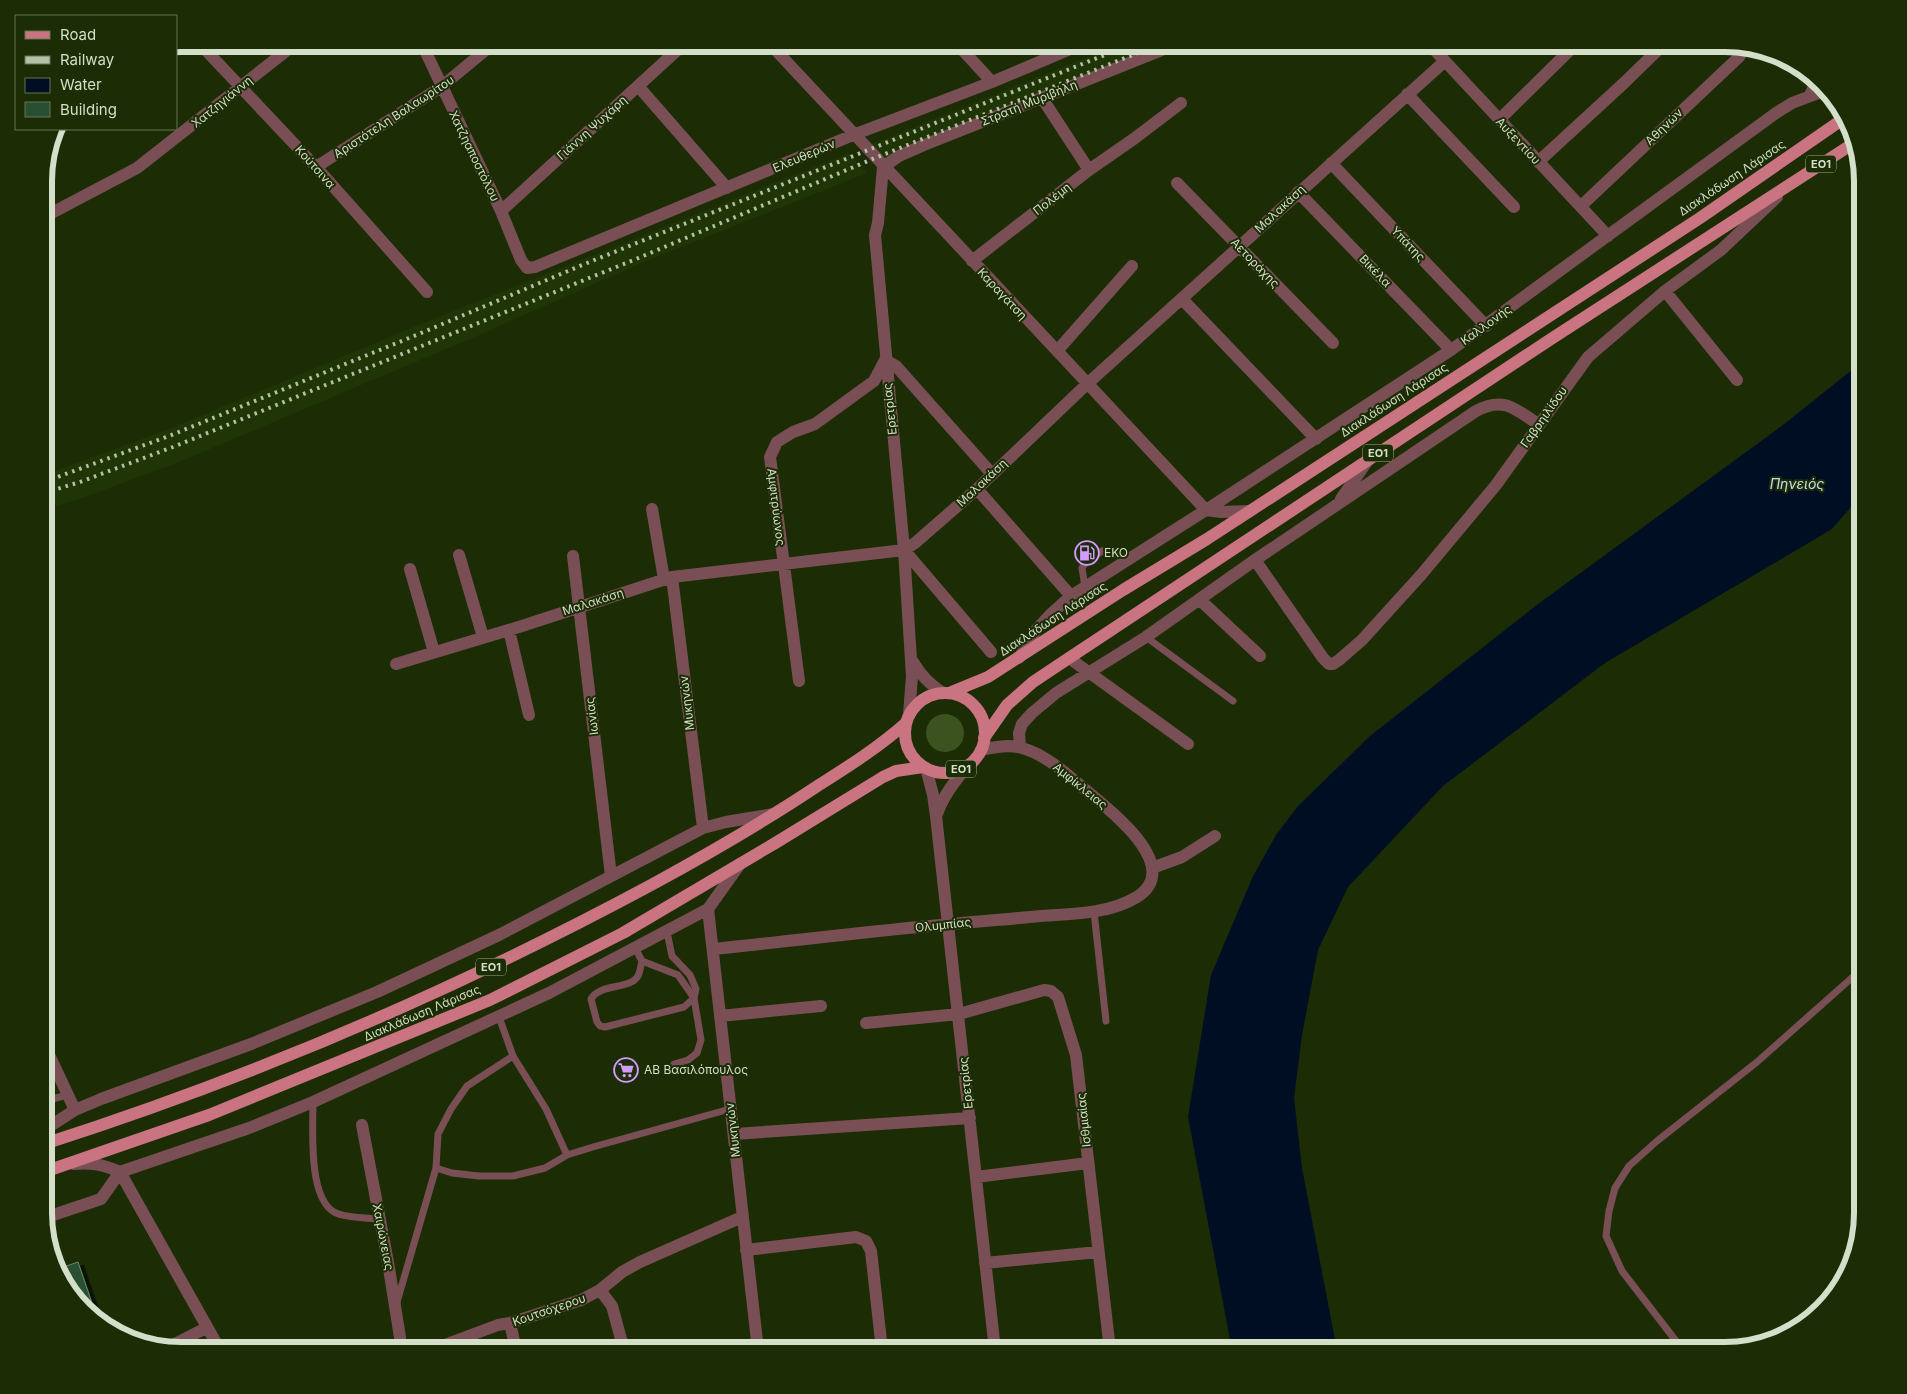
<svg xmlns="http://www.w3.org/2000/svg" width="1907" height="1394" font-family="Inter,sans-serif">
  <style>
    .built { fill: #203505 }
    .green { fill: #3b541f }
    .water { fill: #000e23 }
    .building { fill: #294f32; stroke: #638b6b; filter: url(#shadow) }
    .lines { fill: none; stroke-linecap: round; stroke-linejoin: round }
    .lane { stroke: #794f55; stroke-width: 7 }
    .street { stroke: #794f55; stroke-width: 12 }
    .primary { stroke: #ca7381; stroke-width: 12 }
    .rail { stroke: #b4c1a7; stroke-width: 4; stroke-dasharray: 2.5 5; stroke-linecap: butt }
    .labels { text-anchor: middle; stroke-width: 4; stroke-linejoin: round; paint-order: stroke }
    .shield { fill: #1c2d06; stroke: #9caa8e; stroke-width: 1 }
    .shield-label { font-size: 11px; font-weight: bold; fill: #d3dfc8 }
    .street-label { font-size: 12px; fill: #d3dfc8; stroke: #1c2d06 }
    .poi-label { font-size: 12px; fill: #d3dfc8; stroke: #1c2d06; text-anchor: start }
    .water-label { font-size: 14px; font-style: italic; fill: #c9dbed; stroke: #1c2d06 }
    .rim { fill: none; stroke: #d3dfc8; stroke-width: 6 }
  </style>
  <defs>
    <filter id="shadow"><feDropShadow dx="5.5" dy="3" stdDeviation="0" flood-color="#0009"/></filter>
  </defs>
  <rect width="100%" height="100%" fill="#1c2d06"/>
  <path class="built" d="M1120,44H1189L888,164L872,144Z
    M849,153L867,173L639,264L477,336L179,462L85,497L44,510V475L167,430L411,328Z"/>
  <path class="green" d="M926 733a19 19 0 1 1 38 0a19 19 0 1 1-38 0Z"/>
  <path class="water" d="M1863,361V493L1832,529L1605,663L1443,786L1348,887L1318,950L1302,1035L1294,1098L1302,1168L1337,1350H1232L1188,1117L1211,975L1253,876L1276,835L1298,806L1370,736L1538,604L1783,425Z"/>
  <path class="building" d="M78,1262L97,1318L96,1319L62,1281L58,1269Z"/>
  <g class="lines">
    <path class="lane" d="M1085,587L1082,568L1086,562L1102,551L1107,550L1127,559
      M1146,637L1233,701
      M1094,912L1106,1021
      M635,948L642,961C641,965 640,972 638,976C630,990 600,983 591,999L597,1022L600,1026L605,1027L684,1007L694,998L696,989L690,975L672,956L667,932
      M642,961L678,975L694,998L701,1040L697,1053L688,1060L674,1064
      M499,1017L513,1056L546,1109L567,1155
      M513,1056L467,1086L451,1109L438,1134L436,1168L452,1173L479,1176H513L545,1168L567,1155L593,1147L730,1109
      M44,1101L68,1095
      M313,1102C313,1129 308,1197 334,1212C344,1218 368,1218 380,1219
      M397,1302L436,1168
      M1683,1350L1622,1271L1606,1236L1609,1211L1615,1188L1629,1166L1657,1141L1757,1062L1863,968"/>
    <path class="street" d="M200,44L316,167L427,292
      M422,44L501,211L521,260L527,268L535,267L853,135L992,82L1082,44
      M770,44L1206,510L1221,512L1250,511
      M957,44L992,82
      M1429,44L1608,236
      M638,86L727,188
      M1407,94L1514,207
      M1810,95L1817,81
      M1042,98L1089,170
      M1499,120L1576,44
      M1538,162L1624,83L1664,44
      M1331,163L1486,326
      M316,167L441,87L493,44
      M883,167L878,223L875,235L904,550L912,676L909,715
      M883,167L899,156L924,145L1177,44
      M1177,183L1333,343
      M1298,192L1451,350
      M1581,206L1739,57L1745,47
      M501,211L684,44
      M44,217L137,168L295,44
      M972,261L1089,170L1135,138L1181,103
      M1665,291L1737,380
      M1182,299L1316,439
      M1057,351L1132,266
      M977,489L1071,596
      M1341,499L1368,460
      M652,509L664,579
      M904,550L991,652
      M459,555L483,637
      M573,556L611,876
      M1255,560L1323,658L1329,664H1333L1339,660L1362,640L1421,575L1496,485L1588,357L1665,291L1721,250L1777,197
      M410,569L434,652
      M672,577L703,828
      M1200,600L1260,656
      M509,630L529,715
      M1019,658L1036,630L1050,615L1071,596L1206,510L1451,350L1776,113L1792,103L1824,91
      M1069,658L1188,744
      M913,662C921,676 930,684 943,693
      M396,664L522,626L672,577L904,550L915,543L977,489L1087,384L1445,61
      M799,681L770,457L777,442L793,432L815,424L874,381L885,360L896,366L992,474
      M1020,747L1019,733L1022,724L1032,713L1056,693L1146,637L1255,560L1476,411C1504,396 1515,409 1538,424
      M926,768L933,795L936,816L995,1350
      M937,814C944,794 956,779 970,764
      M1152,868L1182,857L1215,836
      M708,909L758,1350
      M713,949C792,941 871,931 951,924C981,921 1011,919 1041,916C1072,914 1109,914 1137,897C1184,867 1111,811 1088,792C1069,776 1047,755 1022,748C1009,744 994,747 981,750
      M720,1016L821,1006
      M866,1023L959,1014L1044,990L1051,991L1058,997L1076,1055L1110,1350
      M44,1044L75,1110
      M362,1125L388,1262L402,1350
      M44,1130L75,1110L101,1099L251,1044L377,992L437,964L499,935L703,828L726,822L774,814
      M734,1134L970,1118
      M74,1164C92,1162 104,1165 120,1172
      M120,1172L220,1350
      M976,1177L1088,1163
      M44,1218L101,1199L120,1172L249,1128L313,1102L549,993L708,909L740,864
      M746,1250L856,1237L866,1241L871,1251L882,1350
      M985,1263L1098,1252
      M600,1290L612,1306L624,1350
      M510,1323L516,1350
      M102,1324H105L111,1329
      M167,1348L206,1328
      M431,1350L498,1325L510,1323L581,1300L600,1290L622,1272L640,1262L742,1217"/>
    <path class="primary" d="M949,693L988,677L1123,590L1207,539L1700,218L1846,117
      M905 733a40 40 0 1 1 80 0a40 40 0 1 1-80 0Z
      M984,738L1007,705L1033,682L1069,658L1551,339L1854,143
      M44,1144C257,1076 456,990 653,884C710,853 765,821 819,785C849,766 879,747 906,723
      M44,1172L209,1115L490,1000L623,933L777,842L883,777L896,771L923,767"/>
    <path class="rail" d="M44,482L169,436L414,336L587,263L1132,44
      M44,493L80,482L173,447L636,259L875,158L1160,44"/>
  </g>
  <defs>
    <g id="fuel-ring" transform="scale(1.25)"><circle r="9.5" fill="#1c2d06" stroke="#d49cfc" stroke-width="1.5"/><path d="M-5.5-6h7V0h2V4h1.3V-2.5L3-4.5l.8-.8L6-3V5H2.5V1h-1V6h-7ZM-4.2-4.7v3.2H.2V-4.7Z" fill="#d49cfc"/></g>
    <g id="supermarket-ring" transform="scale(1.25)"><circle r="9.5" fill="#1c2d06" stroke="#d49cfc" stroke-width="1.5"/><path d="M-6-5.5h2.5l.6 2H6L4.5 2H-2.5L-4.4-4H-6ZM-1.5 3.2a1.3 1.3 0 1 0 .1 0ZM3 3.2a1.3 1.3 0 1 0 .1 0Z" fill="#d49cfc"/></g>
  </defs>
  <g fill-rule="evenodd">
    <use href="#fuel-ring" x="1087" y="553"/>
    <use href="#supermarket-ring" x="626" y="1070"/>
  </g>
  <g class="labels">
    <g class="shield">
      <rect x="1806" y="155.5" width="30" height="17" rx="4"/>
      <rect x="1363" y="444.5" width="30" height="17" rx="4"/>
      <rect x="946" y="760.5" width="30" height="17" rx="4"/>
      <rect x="476" y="958.5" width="30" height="17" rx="4"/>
    </g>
    <g class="shield-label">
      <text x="1821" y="168">ΕΟ1</text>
      <text x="1378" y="457">ΕΟ1</text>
      <text x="961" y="773">ΕΟ1</text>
      <text x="491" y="971">ΕΟ1</text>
    </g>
    <g class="street-label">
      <text transform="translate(222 102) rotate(-39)" y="4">Χατζηγιάννη</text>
      <text transform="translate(1029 103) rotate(-22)" y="4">Στρατή Μυριβήλη</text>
      <text transform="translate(394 117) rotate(-33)" y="4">Αριστότελη Βαλαωρίτου</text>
      <text transform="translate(1664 127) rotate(-44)" y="4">Αθηνών</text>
      <text transform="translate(592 128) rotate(-42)" y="4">Γιάννη Ψυχάρη</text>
      <text transform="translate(1518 141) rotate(47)" y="4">Αυξεντίου</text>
      <text transform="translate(474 156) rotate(64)" y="4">Χατζηαποστόλου</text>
      <text transform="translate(804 156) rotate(-23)" y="4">Ελευθερών</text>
      <text transform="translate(315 167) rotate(48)" y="4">Κούτσινα</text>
      <text transform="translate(1732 178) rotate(-34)" y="4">Διακλάδωση Λάρισας</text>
      <text transform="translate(1052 199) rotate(-38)" y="4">Πολέμη</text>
      <text transform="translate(1280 209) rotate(-43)" y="4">Μαλακάση</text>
      <text transform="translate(1408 244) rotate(46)" y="4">Υπάτης</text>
      <text transform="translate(1255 263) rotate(46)" y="4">Αετοράχης</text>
      <text transform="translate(1375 271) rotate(46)" y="4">Βικέλα</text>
      <text transform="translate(1002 294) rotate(47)" y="4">Καραγάτση</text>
      <text transform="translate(1486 325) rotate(-36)" y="4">Καλλoνής</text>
      <text transform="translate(1394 400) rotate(-33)" y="4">Διακλάδωση Λάρισας</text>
      <text transform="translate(890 409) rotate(-96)" y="4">Ερετρίας</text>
      <text transform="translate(1544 417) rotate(-55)" y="4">Γαβρηιλίδου</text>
      <text transform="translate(982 483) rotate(-43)" y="4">Μαλακάση</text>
      <text transform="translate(776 507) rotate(83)" y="4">Αμφιτρύωνος</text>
      <text transform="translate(593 602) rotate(-18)" y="4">Μαλακάση</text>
      <text transform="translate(1053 619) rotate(-33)" y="4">Διακλάδωση Λάρισας</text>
      <text transform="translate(687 703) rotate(-97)" y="4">Μυκηνών</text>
      <text transform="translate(592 716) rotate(-97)" y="4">Ιωνίας</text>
      <text transform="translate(1080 786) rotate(39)" y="4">Αμφίκλειας</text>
      <text transform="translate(943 925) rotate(-6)" y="4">Ολυμπίας</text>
      <text transform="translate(422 1013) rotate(-23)" y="4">Διακλάδωση Λάρισας</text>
      <text transform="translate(966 1083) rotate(-96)" y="4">Ερετρίας</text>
      <text transform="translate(1084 1120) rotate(-96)" y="4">Ισθμιαίας</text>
      <text transform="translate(733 1130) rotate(-97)" y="4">Μυκηνών</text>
      <text transform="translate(383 1237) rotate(79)" y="4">Χαιρώνειας</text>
      <text transform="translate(549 1310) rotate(-19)" y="4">Κουτσόχερου</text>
    </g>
    <g class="poi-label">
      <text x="1104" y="557">EKO</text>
      <text x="644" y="1074">ΑΒ Βασιλόπουλος</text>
    </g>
    <g class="water-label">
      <text x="1797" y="489">Πηνειός</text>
    </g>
  </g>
  <path d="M0 0H1907V1394H0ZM181 52H1725A129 129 0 0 1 1854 181V1213A129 129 0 0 1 1725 1342H181A129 129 0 0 1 52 1213V181A129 129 0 0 1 181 52Z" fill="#1c2d06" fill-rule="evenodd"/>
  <path class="rim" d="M181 52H1725A129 129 0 0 1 1854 181V1213A129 129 0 0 1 1725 1342H181A129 129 0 0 1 52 1213V181A129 129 0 0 1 181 52Z"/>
  <rect x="15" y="15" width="162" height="115" fill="#1c2d06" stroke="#657454"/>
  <rect x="25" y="31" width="25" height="8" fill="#ca7381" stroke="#657454"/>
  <text x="60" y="40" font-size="15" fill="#d3dfc8">Road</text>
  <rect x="25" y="56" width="25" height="8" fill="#b4c1a7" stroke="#657454"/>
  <text x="60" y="65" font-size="15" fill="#d3dfc8">Railway</text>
  <rect x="25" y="78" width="25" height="15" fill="#000e23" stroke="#657454"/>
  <text x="60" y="90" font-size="15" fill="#d3dfc8">Water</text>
  <rect x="25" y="102" width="25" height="15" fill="#294f32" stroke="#657454"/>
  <text x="60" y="115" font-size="15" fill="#d3dfc8">Building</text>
</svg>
